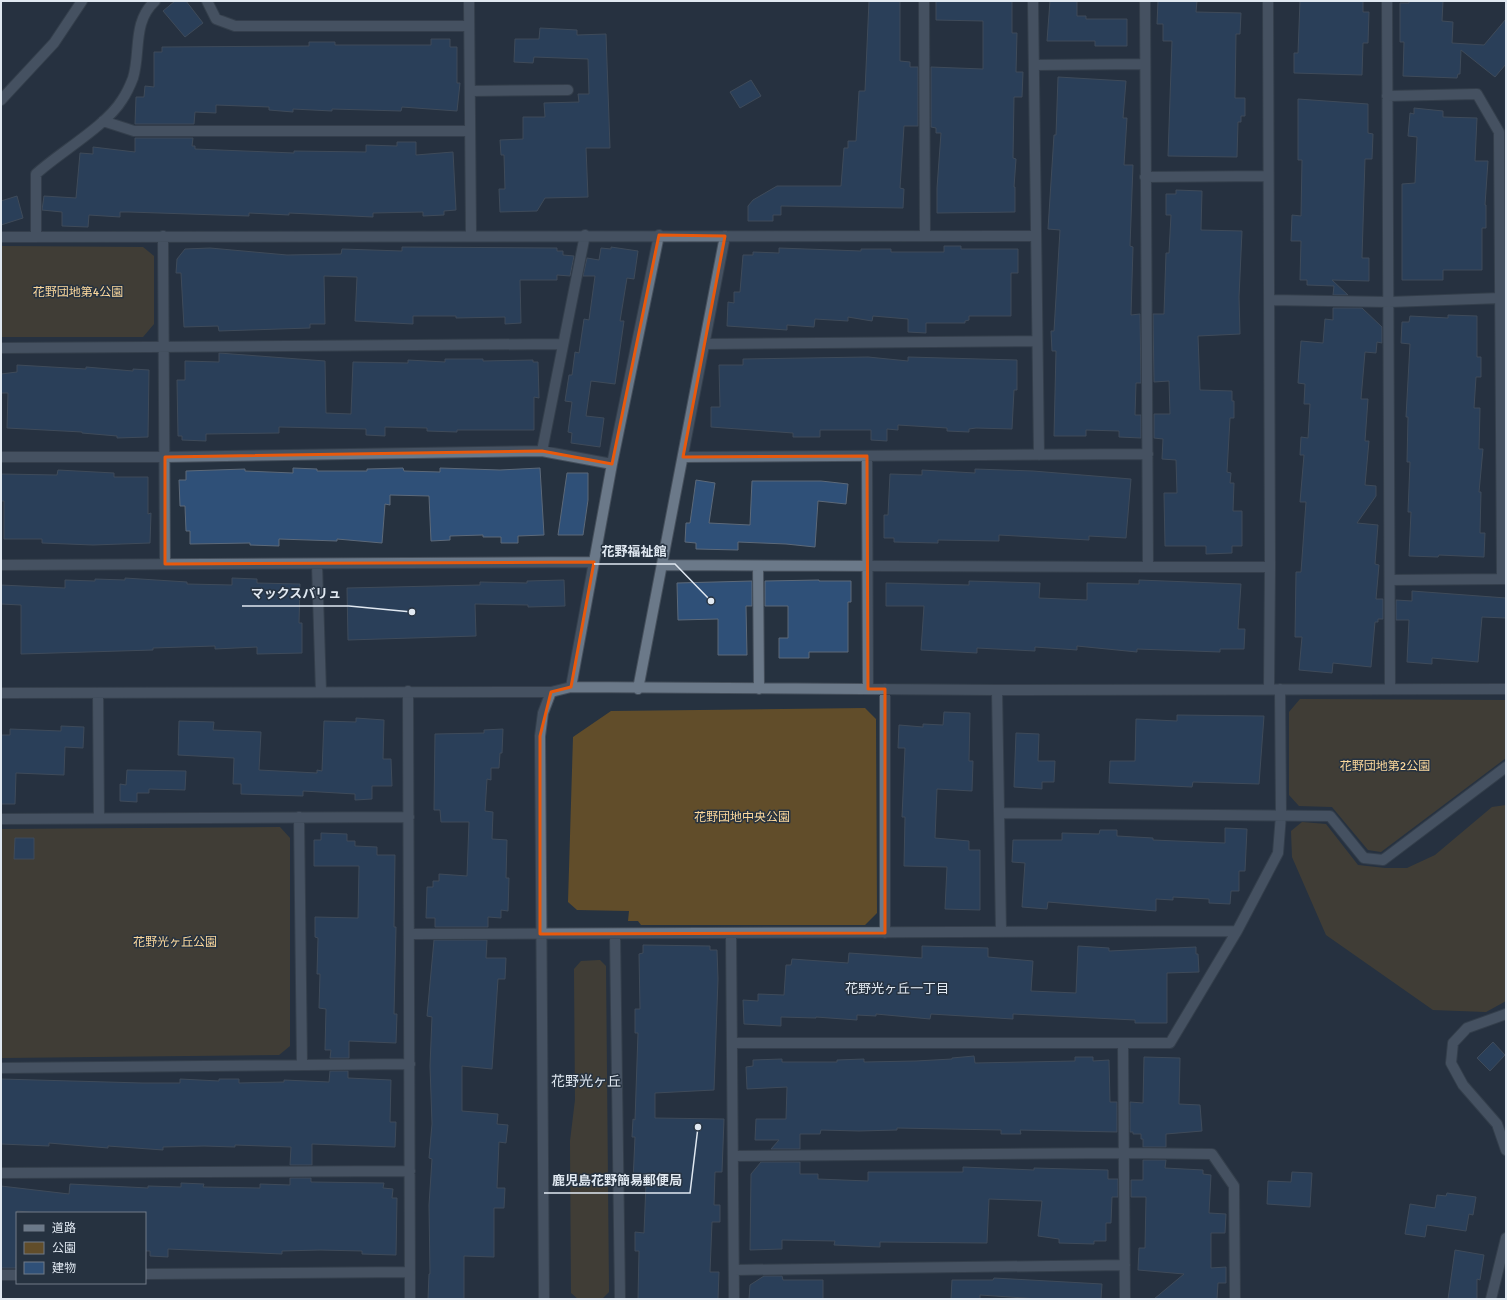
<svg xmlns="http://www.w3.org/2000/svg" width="1507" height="1300" font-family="Signika,'Noto Sans JP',sans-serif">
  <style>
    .green { fill: #614d2a }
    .building { fill: #2f5078; stroke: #5c6979 }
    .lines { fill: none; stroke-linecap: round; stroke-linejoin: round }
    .minor-casing { stroke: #454f5b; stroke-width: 12 }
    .minor { stroke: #6b7989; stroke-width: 10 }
    .marked { fill: none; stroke: #e8590c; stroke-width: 3; stroke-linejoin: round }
    .labels { text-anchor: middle; stroke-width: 3; stroke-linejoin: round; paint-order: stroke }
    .park-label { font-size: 12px; fill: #fcd89c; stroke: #263240 }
    .neighbourhood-label { font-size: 13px; fill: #e0e8f1; stroke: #263240 }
    .quarter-label { font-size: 14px; fill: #e0e8f1; stroke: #263240 }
    .leader { fill: none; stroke: #e0e8f1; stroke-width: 1.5 }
    .callout-dot { fill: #e0e8f1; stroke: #263240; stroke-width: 1.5 }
    .callout-label { font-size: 13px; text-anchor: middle; font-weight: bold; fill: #e0e8f1; stroke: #263240; stroke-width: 3; stroke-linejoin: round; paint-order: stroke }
  </style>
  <rect width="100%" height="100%" fill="#263240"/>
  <path class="green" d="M1,246L143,247L154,256V324L143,337H1Z
    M1300,699L1506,700V758L1381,852L1368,850L1332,807L1299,806L1289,795V712Z
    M865,708L876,719L877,913L865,925H641L638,921H628L629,911L577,910L568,902L573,737L611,711Z
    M1506,805V1001L1486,1012L1433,1010L1326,935L1292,857L1291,831L1302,822L1326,824L1358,865L1385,868H1407L1435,855L1492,807Z
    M280,827L290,838V1046L279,1055L1,1058V829Z
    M600,960L606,966L609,1292L602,1299H578L571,1293L570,1141L575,1100L574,969L581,961Z"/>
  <path class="building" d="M175,1H186L203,23L185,37L163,11Z
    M869,1H900V61L910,62V67H918V126H904L900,188L904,189L903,208L781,206V215H773V221H748V206L753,200L777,186H841L844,148H848V141H856L859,91H865Z
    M936,1H1012V33H1017L1016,72H1023L1022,97H1014L1013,158L1016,159L1014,187H1015V212L937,213V188L941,133H936V128L931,127V67L983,69V21L936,20Z
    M1050,1H1077V16H1086V19H1127V46H1095V41H1047Z
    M1158,1H1197L1196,12L1241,13L1240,34H1236L1235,98H1245V116H1241V122H1238L1237,157L1168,156L1172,41H1163V24H1157Z
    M1300,1H1363V12H1369L1368,43H1363L1362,75L1294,73V53H1298Z
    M1409,1H1443L1442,21L1453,22L1452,43L1484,45L1506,19V64L1495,77L1461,50L1460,74H1458L1457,78L1403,76L1404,42H1400V3H1409Z
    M540,28L577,30V35L606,34L610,148H586L588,197L545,198L537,211L500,212L499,189H505L504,155H501L500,140L523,139V117H545L544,103L579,102L578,94H589L588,59L534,57L533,63L514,62L515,39H539Z
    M431,39H450V47H457V83H460L457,111L402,107L401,111L332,109V111L293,109V112L269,110V107L216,105V113L195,112L194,124H135L136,97H144L145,86L154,87V52H162V47L309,46V42H335V45H431Z
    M1058,77L1126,81L1123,118H1127L1124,165H1133L1130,246L1133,247L1131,315L1140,314L1141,383H1136L1135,415H1141V438L1119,437V431L1086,430V436H1054L1056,351H1052L1051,331H1054L1060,230L1048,229L1054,135H1056Z
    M751,80L761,96L740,108L730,92Z
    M1298,99L1368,104V133L1373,134L1372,159H1365L1362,258H1369V281L1332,280L1348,295H1333L1334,286L1307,285V280H1300L1301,241H1291L1292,215L1301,216L1302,160H1298Z
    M1414,108L1443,111V117L1477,118L1475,161H1488L1485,205H1486V228H1482V270H1443V280H1402V184L1415,183L1417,137L1408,136L1410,113L1414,114Z
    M135,138H193L192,146H195V149L294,153V151L366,152V145L397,146V142H416V155L453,152L456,210L444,211V215L423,216V212L373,213V217L289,213V215L249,213V216L129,212H120V217L89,215L88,227L62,226V212L42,210L44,196L76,198L80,153L93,154V147L135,152Z
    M1176,190L1202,191L1201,230L1242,231L1239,297L1240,334L1198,336L1200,390L1232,391V401H1234V418H1230L1227,472L1231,473L1230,483H1234L1233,511H1242V546H1232V553L1206,554V546H1165L1164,493H1177L1176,460L1162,459L1163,439L1154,438V414H1170L1169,381L1154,382L1153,314H1164L1166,253H1169L1171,215H1166V194H1176Z
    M17,196L23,218L1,225V201Z
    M944,246H961V249H1018V273H1011V316H969V320L965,321V323H926V333L908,332V319L873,316L872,321L848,317V321L815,319L814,327L787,325V330L727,326L728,302L734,303V292H740L743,255H753V252L779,253V248L861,251V249H891V252H944Z
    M402,247L557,248V251H563V255L574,256L570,276L557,275V280H520L521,323L505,324V317L456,318V316H413V324L355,321L357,277L324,276L325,324H310V328L219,331L218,326L184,327L181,273H176L177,259L185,249L210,248L287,255L341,254L342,249L402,251Z
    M611,247L638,251L634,279L627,278L620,321H624L615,384L591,381L586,416L604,418L600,447L571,443L572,433L568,432L572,402L565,401L569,375H572L575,352L579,353L584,319L589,320L595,276H583L587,258L599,260L601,248L611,249Z
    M1333,308H1362L1382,327V343L1377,342L1376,353L1365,352L1361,399H1368L1365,441H1369L1365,485L1376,486V496L1357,523L1378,525L1375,564L1379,565L1376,599H1383V619H1378V622H1375L1371,667L1333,663L1332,673L1299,670L1302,637H1295L1296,572H1301L1306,502H1300L1304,455H1300L1301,437L1308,438L1310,404H1304L1305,384L1298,383L1301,341L1323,343L1325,319L1333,320Z
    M1448,315L1477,316V357H1481V377H1476L1474,408H1480L1479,449H1483L1479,492H1481L1480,533H1485L1484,557L1439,555L1438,557L1409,556L1411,512H1408L1410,462H1407L1408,417H1406L1410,344L1401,343L1402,322H1409L1410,316L1448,318Z
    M219,353L325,361L326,413L351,414L353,362L408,363V360L445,362V359H483V361L533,360V362H538L539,398L534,397V430H457V432L427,431V428L385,427V436L366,435V429L279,427V433L206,434V441L182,440V436H178L177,380H185V361L219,362Z
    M868,357L908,361V357L1017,360V390H1014L1012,429L976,428L969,429V432L947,431V428L898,425V430L887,429V441L871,440V430H820V437H793V433L711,427V407H720L719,365H743V359Z
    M17,365L86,369V367L133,371V369L149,370L148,437L117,438V436L82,433V432L7,428L8,393H1V374L17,372Z
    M293,468L317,469V471H367V469L403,468L404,471L440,472V468L500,470L540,468L544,535L518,536V543H501V537H483V535L450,536V540L431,541L429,496L390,495V505L385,504L382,543L337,539V541L279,539V546L250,545V543L190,544V531H186L185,506H180L179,480H186V471L245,469V471L293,473Z
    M975,469L1033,471L1131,479L1126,538L1089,536V540L999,535V541L938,540V543L894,542V538H884V515H888L890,474L922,475V470L975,473Z
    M58,470L114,473V477H148V514L151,513L150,543L93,545L42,543V539H4V501H1V474L57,475Z
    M567,473H588V500L583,535H558Z
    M696,480L715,483L709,523L750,525L752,481H821L848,484L846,504L818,501L815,547L786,544L738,542V550L696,549V543L685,542L686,523H690Z
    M125,578L187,582V584L232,585V578L257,579V583L300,584L299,623H302V653L257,654V647L215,649V646L153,648V650L21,654V605L1,604V585L65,588V580L95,581V579L125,580Z
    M564,580L565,606L528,607V605L475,604L476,636L348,640L347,588L480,585V582L527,583V581Z
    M819,580V581H851V602H848V652H809V658H779V638H788V606H765V581Z
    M1139,580L1241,584L1238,629H1245L1244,649H1220V652L1137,649V652L1077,646V650L1035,647V651L977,648V653L921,650L924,606H886V583L969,585V581L1040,583L1039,598L1087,600V583L1139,584Z
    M752,581V606H746L747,655H718V619L678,620L677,583Z
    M1412,591L1506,598V618L1482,617L1478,662L1432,658V664L1407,662L1409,620H1396V600L1412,601Z
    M944,712L970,713L969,761H973L972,791L937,789L935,838L969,841V850H980V910L945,909L947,867L904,866L905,817H902L905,748H898L899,725L923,727V724L943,725Z
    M1177,715L1264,716L1259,784L1193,782L1192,787L1109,783L1110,761H1135L1136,719L1177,721Z
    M356,718L384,720L383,759H391L392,786H372V799L355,800V794L303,791V796L241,794V784H233L234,758L178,755L179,721L214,722L213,730L261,732L259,770L317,773V770L322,771L324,721L356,722Z
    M61,726L84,727L83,748L65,747L64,775L16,773L15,804H1V735H10V729L61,731Z
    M503,729L502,753H500L499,768H491V780L487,779L485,811L493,812L492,839L507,840L506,878H509L508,911L501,910V918L488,917V927H435V918H426L427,887H433V881H439V874L467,876L469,822H441L440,810H434L435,734L484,733V730Z
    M1016,733L1039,734L1038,761H1055L1054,782H1042V789L1014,787Z
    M127,770L186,771L185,790L149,789V793H137V802L120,801V784L126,785Z
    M1225,828L1247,829L1245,871H1239V891H1231L1230,904L1209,903V899L1173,897V900L1156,899V911L1048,902L1047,909L1022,907L1025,863L1012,862L1013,840H1062V833L1099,834L1100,830H1117V836L1153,838V840L1225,843Z
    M321,833L347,834V841H355V846L377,847V855H395L394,927H396L394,1014H397L396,1043L349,1041V1058H330L331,1050H325L326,1009L319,1008L320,974H317L318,938L315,937V917L358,918L359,866H314V840H321Z
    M15,838H34V859H14Z
    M434,940H487L486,958H506L505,979H498L492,1069L462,1066V1111L498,1114L497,1124L508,1125L506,1143L499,1142L497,1188H505L504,1208H494V1257L464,1256V1299H428L429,1274H430L429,1205L432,1159L429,1158L432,1124L430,1066L432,1017L427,1016Z
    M643,945L710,946V950H717L718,979L714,1090L655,1093V1118L724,1119L722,1172H715L714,1205H720V1222H712L710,1272H719L718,1299H638L639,1251H635V1232L644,1233L646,1183L633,1182L635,1137H632L633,1119L635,1120L638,1033H635V1009H640L639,954L643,953Z
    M922,946L988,948V957L1033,961L1031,991L1076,993L1078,946L1109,948V951L1196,947V954H1198L1199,972L1167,973V1023H1135V1020L1013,1014V1019L931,1014L930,1019L876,1014V1016L857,1015V1020L816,1017V1018L781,1017V1026L744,1024L743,1000L758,1001V994L784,995L786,965H791L792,959L848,963L849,953L922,958Z
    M1493,1042L1505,1055L1490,1071L1477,1058Z
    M974,1056L975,1063L1075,1061V1057H1093V1061L1109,1060L1110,1102H1117V1132L1020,1130L1021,1134H1001V1130L948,1129L897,1128V1130L859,1131L821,1130L820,1134H800V1149H771L779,1140H755L756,1119H786L787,1087L747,1089L746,1067L753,1066V1060L782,1059V1062H837V1060L864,1059V1062L916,1061L952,1059V1058Z
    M1144,1057L1180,1058L1179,1104L1200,1105L1202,1131L1166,1134V1147H1143V1139H1141V1134H1133V1132H1130V1102L1143,1103Z
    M330,1071H348V1078L391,1080L390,1122H396L395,1147L312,1144V1165H290L291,1147L235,1145V1147L204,1146L163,1147V1150L108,1146V1148L49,1143V1146L1,1144V1079L142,1083H180V1079L219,1081V1079H239V1083L284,1082V1080L329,1082Z
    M1143,1160H1166L1165,1168L1203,1170V1174L1211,1175L1209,1213L1226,1214L1225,1233H1211V1268L1226,1267V1283H1218L1217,1299H1154L1184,1274L1138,1270L1139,1248H1145L1146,1197H1131V1180H1143Z
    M761,1162H800V1174H818V1179L868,1181V1172H963V1167L1034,1170V1168L1108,1170V1179H1118V1197H1112L1111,1223H1106V1241H1094V1244L1059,1243V1239L1038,1236L1042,1201L989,1199L987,1243L880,1242V1247L834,1245L835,1241L782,1240V1249L750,1250L751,1174Z
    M1292,1172L1312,1173L1310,1207L1267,1204L1268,1181L1291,1182Z
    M290,1178H311V1182L384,1183L383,1188L393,1189L392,1198H397L396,1255L362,1254V1251L320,1250L282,1251V1254L168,1249V1257L150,1256V1251H145V1213H39L17,1211L16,1268H1V1186L69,1194L70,1184L148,1188V1186L181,1187V1183L204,1184L203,1187L260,1188V1184L290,1185Z
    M1447,1193L1476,1197L1473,1215L1469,1214L1466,1231L1427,1225L1425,1237L1405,1234L1410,1204L1435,1208L1437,1195L1446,1196Z
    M1455,1250L1484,1255L1480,1280L1477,1279V1299H1448Z
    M764,1276H782L783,1280H823V1299H749L750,1285Z
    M994,1278L1102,1284L1101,1299H1039L980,1295V1299H951L952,1280H993Z"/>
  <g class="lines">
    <g class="minor-casing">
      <path id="minor" d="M207,1L216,19L235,26H469
        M469,1L471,235
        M924,1L925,235
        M1033,1L1039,455
        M1145,1L1148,567H1270
        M1268,1L1270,567L1269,689
        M1387,1L1390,688
        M1034,65L1145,64
        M470,91L568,90
        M1387,96L1477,94L1499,132L1502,579H1506
        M1,100L54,43L82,1
        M103,121L134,131H470
        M1145,177L1268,176
        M36,236V174C60,152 106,126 122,100C126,94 130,86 133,78C141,52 132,22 155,1
        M163,236L165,564
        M1,237L1035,236
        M1269,300L1389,302L1501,298
        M705,344L1037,341
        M1,348L562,344
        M542,451L585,235
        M867,456L868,689
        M1,457H165L542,451L612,464
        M683,457L1148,454
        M317,564L321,692
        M1,565L594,562
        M662,565L1148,567
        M758,566L759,689
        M1390,580L1502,579
        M571,687L612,464L659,235
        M638,689L725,236
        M997,690L1001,932
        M408,691L410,1299
        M1,693L551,692L571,687L997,690L1506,689
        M98,693L99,819
        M999,813L1330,816L1364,858L1383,860L1506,767
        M299,817L302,1065
        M1,819L409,817
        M885,933V689
        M409,934L1237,931
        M731,934L734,1299
        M615,935L620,1299
        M1506,1014L1467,1028L1453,1043L1451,1063L1463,1085L1497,1124L1506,1150
        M732,1043H1123
        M1,1068L410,1064
        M733,1156L1125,1153L1212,1154L1234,1186L1235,1299
        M1,1173L410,1171
        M734,1270L1125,1265
        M145,1274L410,1272
        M1,1275H17
        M544,1299L540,736L543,713L551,692
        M1125,1299L1123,1043H1170L1237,931L1278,853L1281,815L1280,689
        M1491,1299L1506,1238"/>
    </g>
    <use href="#minor" class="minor"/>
  </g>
  <path d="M0 0H1507V1300H0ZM659,235L725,236L683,457L867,456L868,689H885V933L540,934V736L551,692L571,687L594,562L165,564V457L542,451L612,464Z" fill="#263240" fill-opacity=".55" fill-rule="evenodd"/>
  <path class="marked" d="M659,235L725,236L683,457L867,456L868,689H885V933L540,934V736L551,692L571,687L594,562L165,564V457L542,451L612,464Z"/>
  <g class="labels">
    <g class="park-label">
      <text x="78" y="296">花野団地第4公園</text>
      <text x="1385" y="770">花野団地第2公園</text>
      <text x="742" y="821">花野団地中央公園</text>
      <text x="175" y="946">花野光ヶ丘公園</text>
    </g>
    <g class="neighbourhood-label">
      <text x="897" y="993">花野光ヶ丘一丁目</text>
    </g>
    <g class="quarter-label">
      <text x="586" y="1086">花野光ヶ丘</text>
    </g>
  </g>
  <path class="leader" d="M711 601L675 564H594M412 612L349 606H242M698 1127L690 1193H544"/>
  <g class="callout-dot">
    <circle cx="711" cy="601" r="4"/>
    <circle cx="412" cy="612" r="4"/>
    <circle cx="698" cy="1127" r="4"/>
  </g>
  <g class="callout-label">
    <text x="634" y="556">花野福祉館</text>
    <text x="296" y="598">マックスバリュ</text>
    <text x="617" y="1185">鹿児島花野簡易郵便局</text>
  </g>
  <rect width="1507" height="1300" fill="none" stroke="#e0e8f1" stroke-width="4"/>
  <rect x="16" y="1212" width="130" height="72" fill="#263240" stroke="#707b87"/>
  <rect x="24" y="1225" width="20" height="6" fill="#6b7989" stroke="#707b87"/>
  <text x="52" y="1232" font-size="12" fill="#e0e8f1">道路</text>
  <rect x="24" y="1242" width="20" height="12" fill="#614d2a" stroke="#707b87"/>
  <text x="52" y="1252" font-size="12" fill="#e0e8f1">公園</text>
  <rect x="24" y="1262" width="20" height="12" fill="#2f5078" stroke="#707b87"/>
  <text x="52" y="1272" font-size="12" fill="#e0e8f1">建物</text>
</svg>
